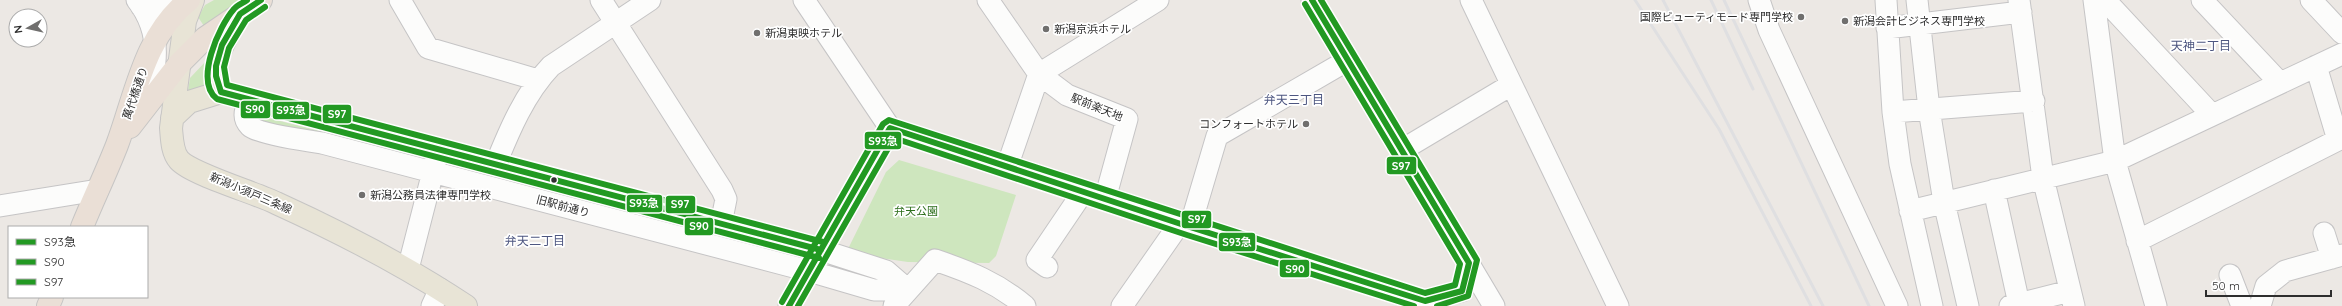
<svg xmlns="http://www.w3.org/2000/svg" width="2342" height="306" font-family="Quicksand,'Noto Sans JP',sans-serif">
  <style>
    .green { fill: #cee6be }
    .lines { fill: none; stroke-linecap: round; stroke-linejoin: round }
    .minor-casing { stroke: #c5c4c5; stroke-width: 23 }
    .major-casing { stroke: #c6c5c4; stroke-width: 24 }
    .highway-casing { stroke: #c6c5c4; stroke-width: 24 }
    .minor { stroke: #fcfcfb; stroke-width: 21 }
    .major { stroke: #e8e4d6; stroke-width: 22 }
    .highway { stroke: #eadfd6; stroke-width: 22 }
    .rail { stroke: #dfdfe1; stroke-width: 3 }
    .bus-1-casing { stroke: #fff; stroke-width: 9 }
    .bus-2-casing { stroke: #fff; stroke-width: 9 }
    .bus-3-casing { stroke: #fff; stroke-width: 9 }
    .bus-1 { stroke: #292; stroke-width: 6 }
    .bus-2 { stroke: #292; stroke-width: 6 }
    .bus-3 { stroke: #292; stroke-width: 6 }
    .poi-dot { fill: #706f6e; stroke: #fff; stroke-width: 1.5 }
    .bus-dot { fill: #2e2e2e; stroke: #fff; stroke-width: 1.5 }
    .labels { text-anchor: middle; stroke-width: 3.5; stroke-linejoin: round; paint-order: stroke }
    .poi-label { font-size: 11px; fill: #2e2e2e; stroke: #fff; text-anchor: start }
    .street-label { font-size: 11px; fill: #2e2e2e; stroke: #fff }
    .park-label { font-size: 11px; fill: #2c6e1b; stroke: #fff }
    .neighbourhood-label { font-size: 12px; fill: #4d5680; stroke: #fff }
    .line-badge { stroke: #fff; stroke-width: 1.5 }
    .badge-label { font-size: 11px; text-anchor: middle; font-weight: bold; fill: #fff }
  </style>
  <rect width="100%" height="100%" fill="#ece8e4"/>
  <path class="green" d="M214,0H241L204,26L198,17L205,5Z
    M207,60L211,89L187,97L190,78Z
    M256,115L324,132L326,135L324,137L255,120L254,117Z
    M349,138L423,158L424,161L346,140Z
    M899,160L1016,195L996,256L989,263L908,262L846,253L886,172Z
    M689,228L779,251L777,256L687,230Z"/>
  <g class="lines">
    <g class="minor-casing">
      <path id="minor" d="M137,0C163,33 158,70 143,107
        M400,0L428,48L538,80
        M601,0L722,190L726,199L721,224
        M804,0L890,128L1440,306
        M988,0L1039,74L1067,95L1127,119L1105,199
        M1312,0L1494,306
        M1471,0L1618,306
        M1759,0L1769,30L1897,306
        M1886,0L1893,112L1900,164L1932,306
        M1917,0L1929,109L1944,202L1968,306
        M2019,0L2043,178L2074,306
        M2094,0L2115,161L2156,306
        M2105,0L2212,115
        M2202,0L2280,83
        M2311,0L2342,33
        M141,6L159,7L183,0
        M1887,28L2021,12
        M221,92L821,250L886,271L908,290
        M256,102C250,104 245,107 245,115C245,119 247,123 250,126C258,134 308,141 322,143L809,271L874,290H908
        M1893,112L2034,101
        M1402,150L1511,85
        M495,166C509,131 525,93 551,66L650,0
        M1007,167L1039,74L1158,0
        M1994,190L2019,304
        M0,206L98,190
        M1910,211L2115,161L2342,54
        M1190,227L1217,136L1348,60
        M2324,233L2332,258
        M2137,241L2338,140L2316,66
        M1047,267L1037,260L1083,192
        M408,269L436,160
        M2230,275L2242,306
        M1425,301L1462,291L1469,263
        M432,306L440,289
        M789,306L890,128
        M894,306L935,260C970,272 996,282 1025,306
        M1122,306L1180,223
        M2010,306L2070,291
        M2260,306L2266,286L2285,271L2342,255"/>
    </g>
    <g class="major-casing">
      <path id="major" d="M193,0L185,21L171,128C172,139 172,152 179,160C191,174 256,193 276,203C342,233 406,266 466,306
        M172,118L189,102L221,92"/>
    </g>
    <g class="highway-casing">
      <path id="highway" d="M221,92C208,65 224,42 237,18
        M130,127L179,64L205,38L261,0
        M82,227C93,200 106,173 117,145C136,94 144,36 189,0
        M48,306L52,297"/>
    </g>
    <use href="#minor" class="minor"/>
    <use href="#major" class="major"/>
    <use href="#highway" class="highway"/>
    <path class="rail" d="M1635,0L1719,129L1811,306
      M1663,0L1823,306
      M1711,0L1753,89
      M1724,0L1869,306"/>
    <g class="bus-1-casing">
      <path id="bus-1" d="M261,0L240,14L222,45L216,66V76L221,92L821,250
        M789,306L890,128L1190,227L1425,301L1462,291L1469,263L1312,0"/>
    </g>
    <g class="bus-2-casing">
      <path id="bus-2" d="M247,0C243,3 237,5 234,9C219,26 194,81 217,99L819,258
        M1321,0L1477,260L1468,296L1437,306
        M798,306L894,138L1187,235L1414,306"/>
    </g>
    <g class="bus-3-casing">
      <path id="bus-3" d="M265,7L246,20L229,48L224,67L227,85L823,242
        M782,302L883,124L889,120L1425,293L1455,285L1460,264L1305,4"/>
    </g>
    <use href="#bus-1" class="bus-1"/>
    <use href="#bus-2" class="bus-2"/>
    <use href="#bus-3" class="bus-3"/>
  </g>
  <g class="poi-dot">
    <circle cx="1801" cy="17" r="4"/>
    <circle cx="1845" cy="21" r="4"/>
    <circle cx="1046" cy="29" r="4"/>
    <circle cx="757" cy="33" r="4"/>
    <circle cx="1306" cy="124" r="4"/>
    <circle cx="362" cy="195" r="4"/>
  </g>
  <circle class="bus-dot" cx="554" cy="180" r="3.5"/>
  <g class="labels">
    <g class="poi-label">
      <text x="1793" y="21" text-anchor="end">国際ビューティモード専門学校</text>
      <text x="1853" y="25">新潟会計ビジネス専門学校</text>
      <text x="1054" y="33">新潟京浜ホテル</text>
      <text x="765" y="37">新潟東映ホテル</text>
      <text x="1298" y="128" text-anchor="end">コンフォートホテル</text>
      <text x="370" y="199">新潟公務員法律専門学校</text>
    </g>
    <g class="street-label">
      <text transform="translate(135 93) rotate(-71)" y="4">萬代橋通り</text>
      <text transform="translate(1097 107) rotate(22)" y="4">駅前楽天地</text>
      <text transform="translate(251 193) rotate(23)" y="4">新潟小須戸三条線</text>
      <text transform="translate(563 206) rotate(15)" y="4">旧駅前通り</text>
    </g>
    <g class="park-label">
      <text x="916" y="215">弁天公園</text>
    </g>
    <g class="neighbourhood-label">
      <text x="2201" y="50">天神二丁目</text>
      <text x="1294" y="104">弁天三丁目</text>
      <text x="535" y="245">弁天二丁目</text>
    </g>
  </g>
  <g class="line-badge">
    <rect x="240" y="100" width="31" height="19" rx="4" fill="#292"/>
    <rect x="272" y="101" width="38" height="19" rx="4" fill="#292"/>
    <rect x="322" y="104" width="30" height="20" rx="4" fill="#292"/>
    <rect x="864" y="131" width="38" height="19" rx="4" fill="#292"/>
    <rect x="1386" y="156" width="31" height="19" rx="4" fill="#292"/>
    <rect x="626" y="194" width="37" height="19" rx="4" fill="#292"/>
    <rect x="665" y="195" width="31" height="19" rx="4" fill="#292"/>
    <rect x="1181" y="210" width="31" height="19" rx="4" fill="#292"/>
    <rect x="684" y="217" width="30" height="19" rx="4" fill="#292"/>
    <rect x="1218" y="232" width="38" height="20" rx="4" fill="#292"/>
    <rect x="1279" y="259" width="31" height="19" rx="4" fill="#292"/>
  </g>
  <g class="badge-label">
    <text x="255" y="113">S90</text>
    <text x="291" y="114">S93急</text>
    <text x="337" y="118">S97</text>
    <text x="883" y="145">S93急</text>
    <text x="1401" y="170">S97</text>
    <text x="644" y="207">S93急</text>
    <text x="680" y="208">S97</text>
    <text x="1197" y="223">S97</text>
    <text x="699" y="230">S90</text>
    <text x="1237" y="246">S93急</text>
    <text x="1295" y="273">S90</text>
  </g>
  <rect x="8" y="226" width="140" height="72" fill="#ffffff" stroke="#ababab"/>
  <rect x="16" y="239" width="20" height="6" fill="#229922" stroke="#ababab"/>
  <text x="44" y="246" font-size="12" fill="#2e2e2e">S93急</text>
  <rect x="16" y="259" width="20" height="6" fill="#229922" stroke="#ababab"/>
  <text x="44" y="266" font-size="12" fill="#2e2e2e">S90</text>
  <rect x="16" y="279" width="20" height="6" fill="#229922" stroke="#ababab"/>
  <text x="44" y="286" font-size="12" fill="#2e2e2e">S97</text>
  <g transform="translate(28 28) rotate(262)"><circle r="19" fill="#ffffff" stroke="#ababab"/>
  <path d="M0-3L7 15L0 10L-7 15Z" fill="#706f6e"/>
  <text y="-6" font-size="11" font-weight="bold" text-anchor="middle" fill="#2e2e2e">N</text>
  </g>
  <path d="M2206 290v6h125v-6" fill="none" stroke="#2e2e2e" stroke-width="2"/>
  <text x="2212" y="290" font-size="12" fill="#2e2e2e" stroke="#ffffff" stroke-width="3" paint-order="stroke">50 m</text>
</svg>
